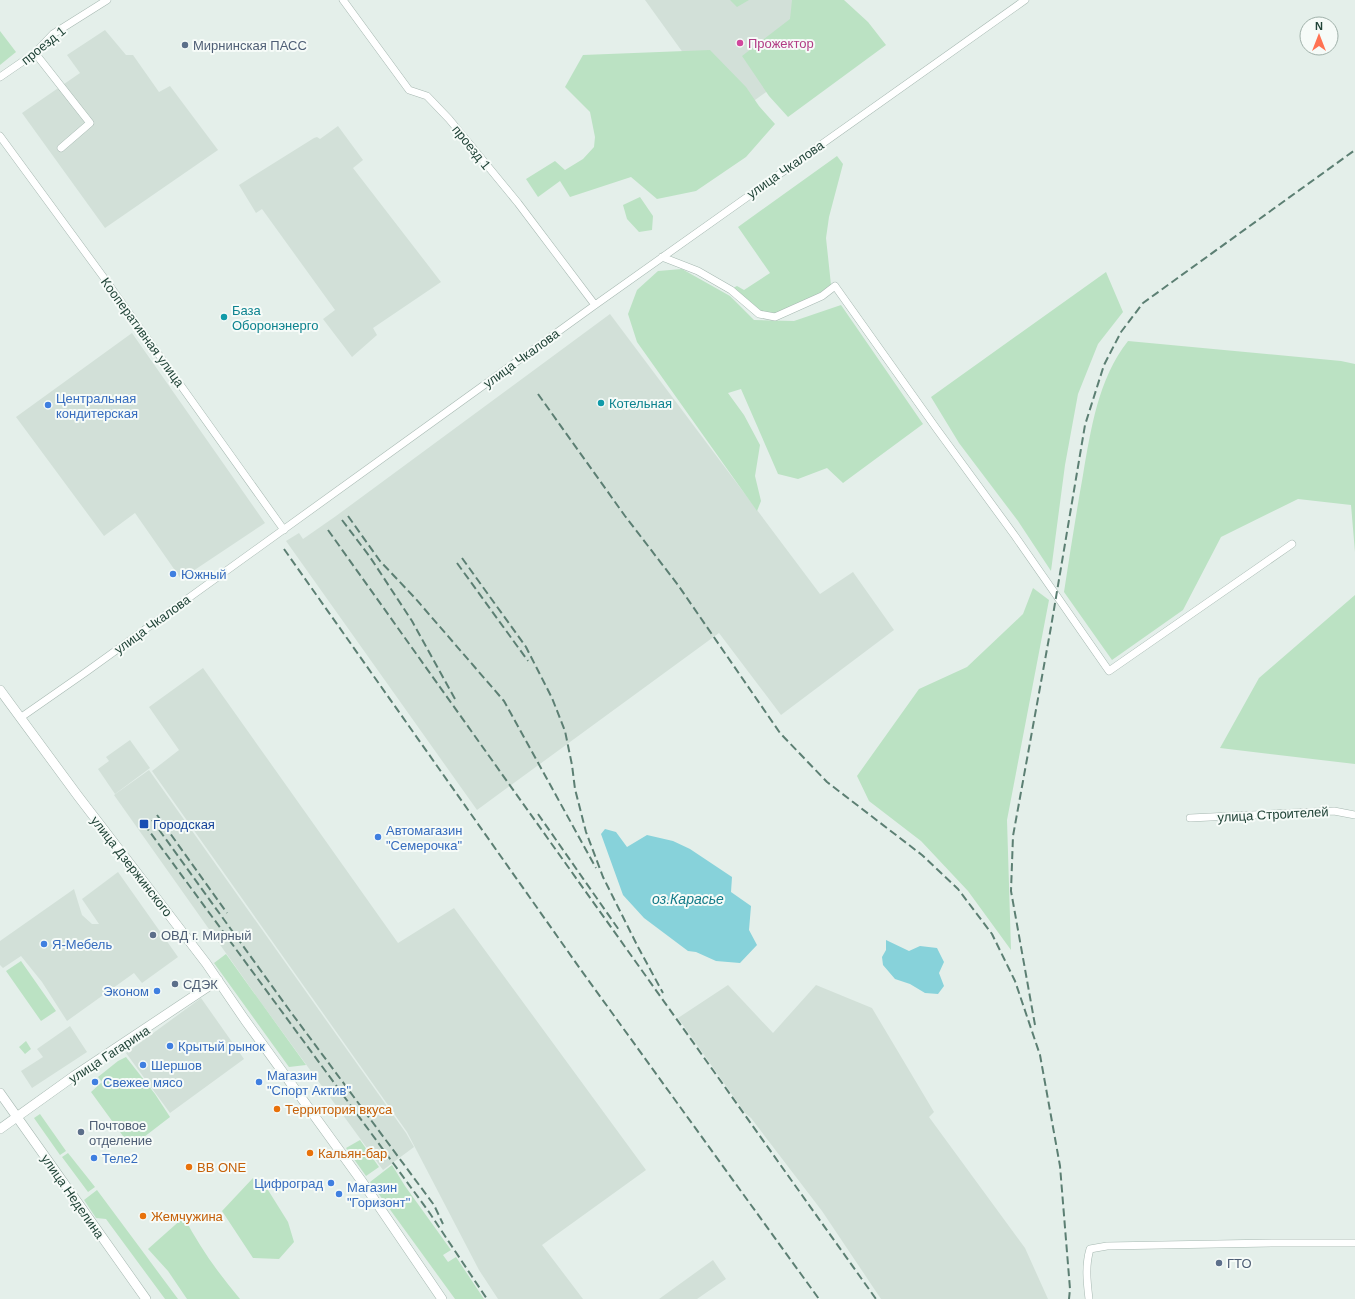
<svg xmlns="http://www.w3.org/2000/svg" width="1355" height="1299" font-family="Helvetica,sans-serif">
  <style>
    .built { fill: #d2e0d8 }
    .green { fill: #bbe2c3 }
    .water { fill: #87d2da }
    .lines { fill: none; stroke-linecap: round; stroke-linejoin: round }
    .minor-casing { stroke: #a6b8b1; stroke-width: 8 }
    .tertiary-casing { stroke: #a6b8b1; stroke-width: 10 }
    .minor { stroke: #fff; stroke-width: 7 }
    .tertiary { stroke: #fff; stroke-width: 9 }
    .rail { stroke: #5c7f73; stroke-width: 2; stroke-dasharray: 8 4; stroke-linecap: butt }
    .hotel-dot { fill: #d1479c; stroke: #f6fbf8; stroke-width: 1.5 }
    .service-dot { fill: #5c6f8a; stroke: #f6fbf8; stroke-width: 1.5 }
    .culture-dot { fill: #0f9aa8; stroke: #f6fbf8; stroke-width: 1.5 }
    .shop-dot { fill: #3f7fe0; stroke: #f6fbf8; stroke-width: 1.5 }
    .transit-dot { fill: #1a4fb4; stroke: #f6fbf8; stroke-width: 1.5 }
    .food-dot { fill: #e8710a; stroke: #f6fbf8; stroke-width: 1.5 }
    .labels { text-anchor: middle; stroke-width: 4; stroke-linejoin: round; paint-order: stroke }
    .hotel-label { font-size: 13px; fill: #b23c85; stroke: #f6fbf8; text-anchor: start }
    .street-label { font-size: 13px; fill: #214438; stroke: #f6fbf8 }
    .service-label { font-size: 13px; fill: #4e5e75; stroke: #f6fbf8; text-anchor: start }
    .culture-label { font-size: 13px; fill: #0d838f; stroke: #f6fbf8; text-anchor: start }
    .shop-label { font-size: 13px; fill: #366cbe; stroke: #f6fbf8; text-anchor: start }
    .transit-label { font-size: 13px; fill: #164399; stroke: #f6fbf8; text-anchor: start }
    .food-label { font-size: 13px; fill: #c56008; stroke: #f6fbf8; text-anchor: start }
    .water-label { font-size: 14px; font-style: italic; fill: #137b88; stroke: #f6fbf8 }
  </style>
  <rect width="100%" height="100%" fill="#e4efea"/>
  <path class="built" d="M645,0H823L848,33L730,118Z
    M105,30L126,55H133L159,92L170,86L218,150L105,228L22,113L80,73L67,55Z
    M338,126L363,160L353,168L441,282L373,328L377,335L352,357L323,319L335,310L262,209L256,213L239,185L314,138L317,137L320,139Z
    M610,314L820,594L853,572L894,630L781,715L719,633L477,810L286,541L299,533L303,539L336,516Z
    M132,333L265,523L181,579L135,513L104,536L16,417Z
    M203,668L398,943L454,908L646,1170L542,1245L583,1299H498L479,1270L407,1132L152,771L179,750L149,707Z
    M130,740L150,768L115,794L98,769L109,761L106,757Z
    M149,770L406,1133L414,1147L383,1170L262,1004L114,795Z
    M118,872L178,957L142,983L134,973L67,1021L42,982L21,956L3,968L0,965V941L74,889L82,915L92,924H99L82,899Z
    M728,985L773,1033L816,985L872,1008L934,1112L929,1117L1025,1248L1048,1299H881L822,1211L751,1118L745,1113L678,1018Z
    M201,998L244,1059L170,1113L126,1053Z
    M70,1026L87,1052L32,1088L21,1071L43,1057L37,1049Z
    M713,1260L726,1279L697,1299H659Z"/>
  <path class="green" d="M730,0H749L737,7Z
    M792,0H844L868,22L886,45L788,117L769,96L742,56L790,19Z
    M0,31L16,52L0,65Z
    M710,50L746,87L759,106L775,124L746,157L696,191L657,199L631,177L570,197L560,181L538,197L526,179L555,161L565,170L583,159L594,147L595,137L590,112L565,87L583,55Z
    M837,156L843,164L829,217L826,238L831,285L814,297L776,314L760,312L733,288L737,286L744,290L770,273L738,227Z
    M640,197L653,216L652,230L639,232L627,219L623,205Z
    M682,269L730,296L754,320L794,321L841,305L923,424L843,483L827,468L798,479L778,474L741,389L728,393L744,415L760,445L755,476L761,501L757,511L637,342L628,314L637,290L658,271Z
    M1106,272L1123,312L1098,344L1078,394L1065,465L1051,571L1018,521L959,443L931,397Z
    M1128,341L1341,361L1355,364V552L1351,505L1298,499L1221,537L1183,610L1112,660L1064,592C1070,553 1076,514 1083,475C1091,429 1098,379 1128,341Z
    M1033,588L1049,600L1007,820L1011,950L968,891L921,841L869,801L857,776L919,689L967,667L1023,614Z
    M1355,595V764L1220,748L1259,678Z
    M226,954L306,1065L289,1067L214,963Z
    M21,961L56,1011L41,1021L6,971Z
    M26,1041L31,1049L25,1054L19,1047Z
    M126,1057L155,1094L170,1117L131,1147L91,1092L102,1082L98,1077L118,1061Z
    M40,1114L66,1151L60,1155L34,1118Z
    M360,1140L379,1167L366,1176L346,1148Z
    M68,1153L95,1187L88,1192L62,1157Z
    M392,1165L405,1186L451,1250L443,1255L448,1262L456,1257L484,1299H455L370,1182Z
    M253,1178L268,1190L288,1222L294,1242L279,1259L253,1258L222,1211Z
    M97,1190L178,1299H165L106,1219L96,1218L84,1200Z
    M184,1217C199,1246 218,1273 240,1299H187L168,1271L148,1249Z"/>
  <path class="water" d="M605,829L616,832L627,847L647,835L673,841L690,849L732,877L731,892L751,906L749,930L757,945L740,963L716,961L696,952L688,951L644,918L623,895L601,834Z
    M886,940L909,951L920,946L937,948L944,962L939,973L944,986L938,994L925,993L910,984L895,979L883,965L882,957L886,950Z"/>
  <g class="lines">
    <g class="minor-casing">
      <path id="minor" d="M343,0L409,90L427,96L449,119L518,203L595,305
        M35,53L90,123L61,148
        M0,77L35,53L53,34L107,0
        M0,136L107,282L284,530
        M662,257L698,271L731,290L759,314L775,317L822,296L835,286L936,428L1015,536L1109,671L1292,544
        M20,718L86,672L595,305L1025,0
        M1190,818L1334,811L1355,815
        M1089,1299C1087,1282 1085,1266 1090,1249L1107,1246L1272,1243H1355"/>
    </g>
    <g class="tertiary-casing">
      <path id="tertiary" d="M0,690L78,796L206,963L245,1020L363,1183L442,1299
        M0,1093L146,1299
        M0,1129L74,1076L218,980"/>
    </g>
    <use href="#minor" class="minor"/>
    <use href="#tertiary" class="tertiary"/>
    <path class="rail" d="M538,394L625,516L678,585L780,733L827,782L922,855L958,889L992,934L1015,981L1040,1055L1060,1166L1070,1289L1069,1299
      M348,516L380,561L415,598L504,701L596,868
      M342,520L370,557L412,621L455,699
      M328,530L876,1299
      M284,549L581,970L819,1299
      M462,558L526,647L552,698L565,731L572,765L575,789L586,832L603,877L638,947L663,993
      M457,563L528,661
      M538,814L619,930
      M157,815L227,913
      M152,820L290,1011L434,1205L443,1224
      M144,824L429,1212L487,1299
      M1035,1025L1011,891L1013,836L1051,627L1085,425L1104,365L1121,332L1143,303L1355,150"/>
  </g>
  <circle class="hotel-dot" cx="740" cy="43" r="4"/>
  <g class="service-dot">
    <circle cx="185" cy="45" r="4"/>
    <circle cx="153" cy="935" r="4"/>
    <circle cx="175" cy="984" r="4"/>
    <circle cx="81" cy="1132" r="4"/>
    <circle cx="1219" cy="1263" r="4"/>
  </g>
  <g class="culture-dot">
    <circle cx="224" cy="317" r="4"/>
    <circle cx="601" cy="403" r="4"/>
  </g>
  <g class="shop-dot">
    <circle cx="48" cy="405" r="4"/>
    <circle cx="173" cy="574" r="4"/>
    <circle cx="378" cy="837" r="4"/>
    <circle cx="44" cy="944" r="4"/>
    <circle cx="157" cy="991" r="4"/>
    <circle cx="170" cy="1046" r="4"/>
    <circle cx="143" cy="1065" r="4"/>
    <circle cx="95" cy="1082" r="4"/>
    <circle cx="259" cy="1082" r="4"/>
    <circle cx="94" cy="1158" r="4"/>
    <circle cx="331" cy="1183" r="4"/>
    <circle cx="339" cy="1194" r="4"/>
  </g>
  <rect class="transit-dot" x="139" y="819" width="10" height="10" rx="2"/>
  <g class="food-dot">
    <circle cx="277" cy="1109" r="4"/>
    <circle cx="310" cy="1153" r="4"/>
    <circle cx="189" cy="1167" r="4"/>
    <circle cx="143" cy="1216" r="4"/>
  </g>
  <g class="labels">
    <g class="hotel-label">
      <text x="748" y="48">Прожектор</text>
    </g>
    <g class="street-label">
      <text transform="translate(43 45) rotate(-39)" y="5">проезд 1</text>
      <text transform="translate(472 147) rotate(51)" y="5">проезд 1</text>
      <text transform="translate(785 169) rotate(-35)" y="5">улица Чкалова</text>
      <text transform="translate(143 332) rotate(54)" y="5">Кооперативная улица</text>
      <text transform="translate(521 358) rotate(-36)" y="5">улица Чкалова</text>
      <text transform="translate(152 624) rotate(-36)" y="5">улица Чкалова</text>
      <text transform="translate(1273 814) rotate(-3)" y="5">улица Строителей</text>
      <text transform="translate(132 866) rotate(52)" y="5">улица Дзержинского</text>
      <text transform="translate(109 1054) rotate(-33)" y="5">улица Гагарина</text>
      <text transform="translate(73 1196) rotate(55)" y="5">улица Неделина</text>
    </g>
    <g class="service-label">
      <text x="193" y="50">Мирнинская ПАСС</text>
      <text x="161" y="940">ОВД г. Мирный</text>
      <text x="183" y="989">СДЭК</text>
      <text x="89" y="1130">Почтовое<tspan x="89" dy="15">отделение</tspan></text>
      <text x="1227" y="1268">ГТО</text>
    </g>
    <g class="culture-label">
      <text x="232" y="315">База<tspan x="232" dy="15">Оборонэнерго</tspan></text>
      <text x="609" y="408">Котельная</text>
    </g>
    <g class="shop-label">
      <text x="56" y="403">Центральная<tspan x="56" dy="15">кондитерская</tspan></text>
      <text x="181" y="579">Южный</text>
      <text x="386" y="835">Автомагазин<tspan x="386" dy="15">"Семерочка"</tspan></text>
      <text x="52" y="949">Я-Мебель</text>
      <text x="149" y="996" text-anchor="end">Эконом</text>
      <text x="178" y="1051">Крытый рынок</text>
      <text x="151" y="1070">Шершов</text>
      <text x="267" y="1080">Магазин<tspan x="267" dy="15">"Спорт Актив"</tspan></text>
      <text x="103" y="1087">Свежее мясо</text>
      <text x="102" y="1163">Теле2</text>
      <text x="323" y="1188" text-anchor="end">Цифроград</text>
      <text x="347" y="1192">Магазин<tspan x="347" dy="15">"Горизонт"</tspan></text>
    </g>
    <g class="transit-label">
      <text x="153" y="829">Городская</text>
    </g>
    <g class="food-label">
      <text x="285" y="1114">Территория вкуса</text>
      <text x="318" y="1158">Кальян-бар</text>
      <text x="197" y="1172">BB ONE</text>
      <text x="151" y="1221">Жемчужина</text>
    </g>
    <g class="water-label">
      <text x="688" y="904">оз.Карасье</text>
    </g>
  </g>
  <g transform="translate(1319 36)"><circle r="19" fill="#f6fbf8" stroke="#a1b2ab"/>
  <path d="M0-3L7 15L0 10L-7 15Z" fill="#ff7252"/>
  <text y="-6" font-size="11" font-weight="bold" text-anchor="middle" fill="#214438">N</text>
  </g>
</svg>
